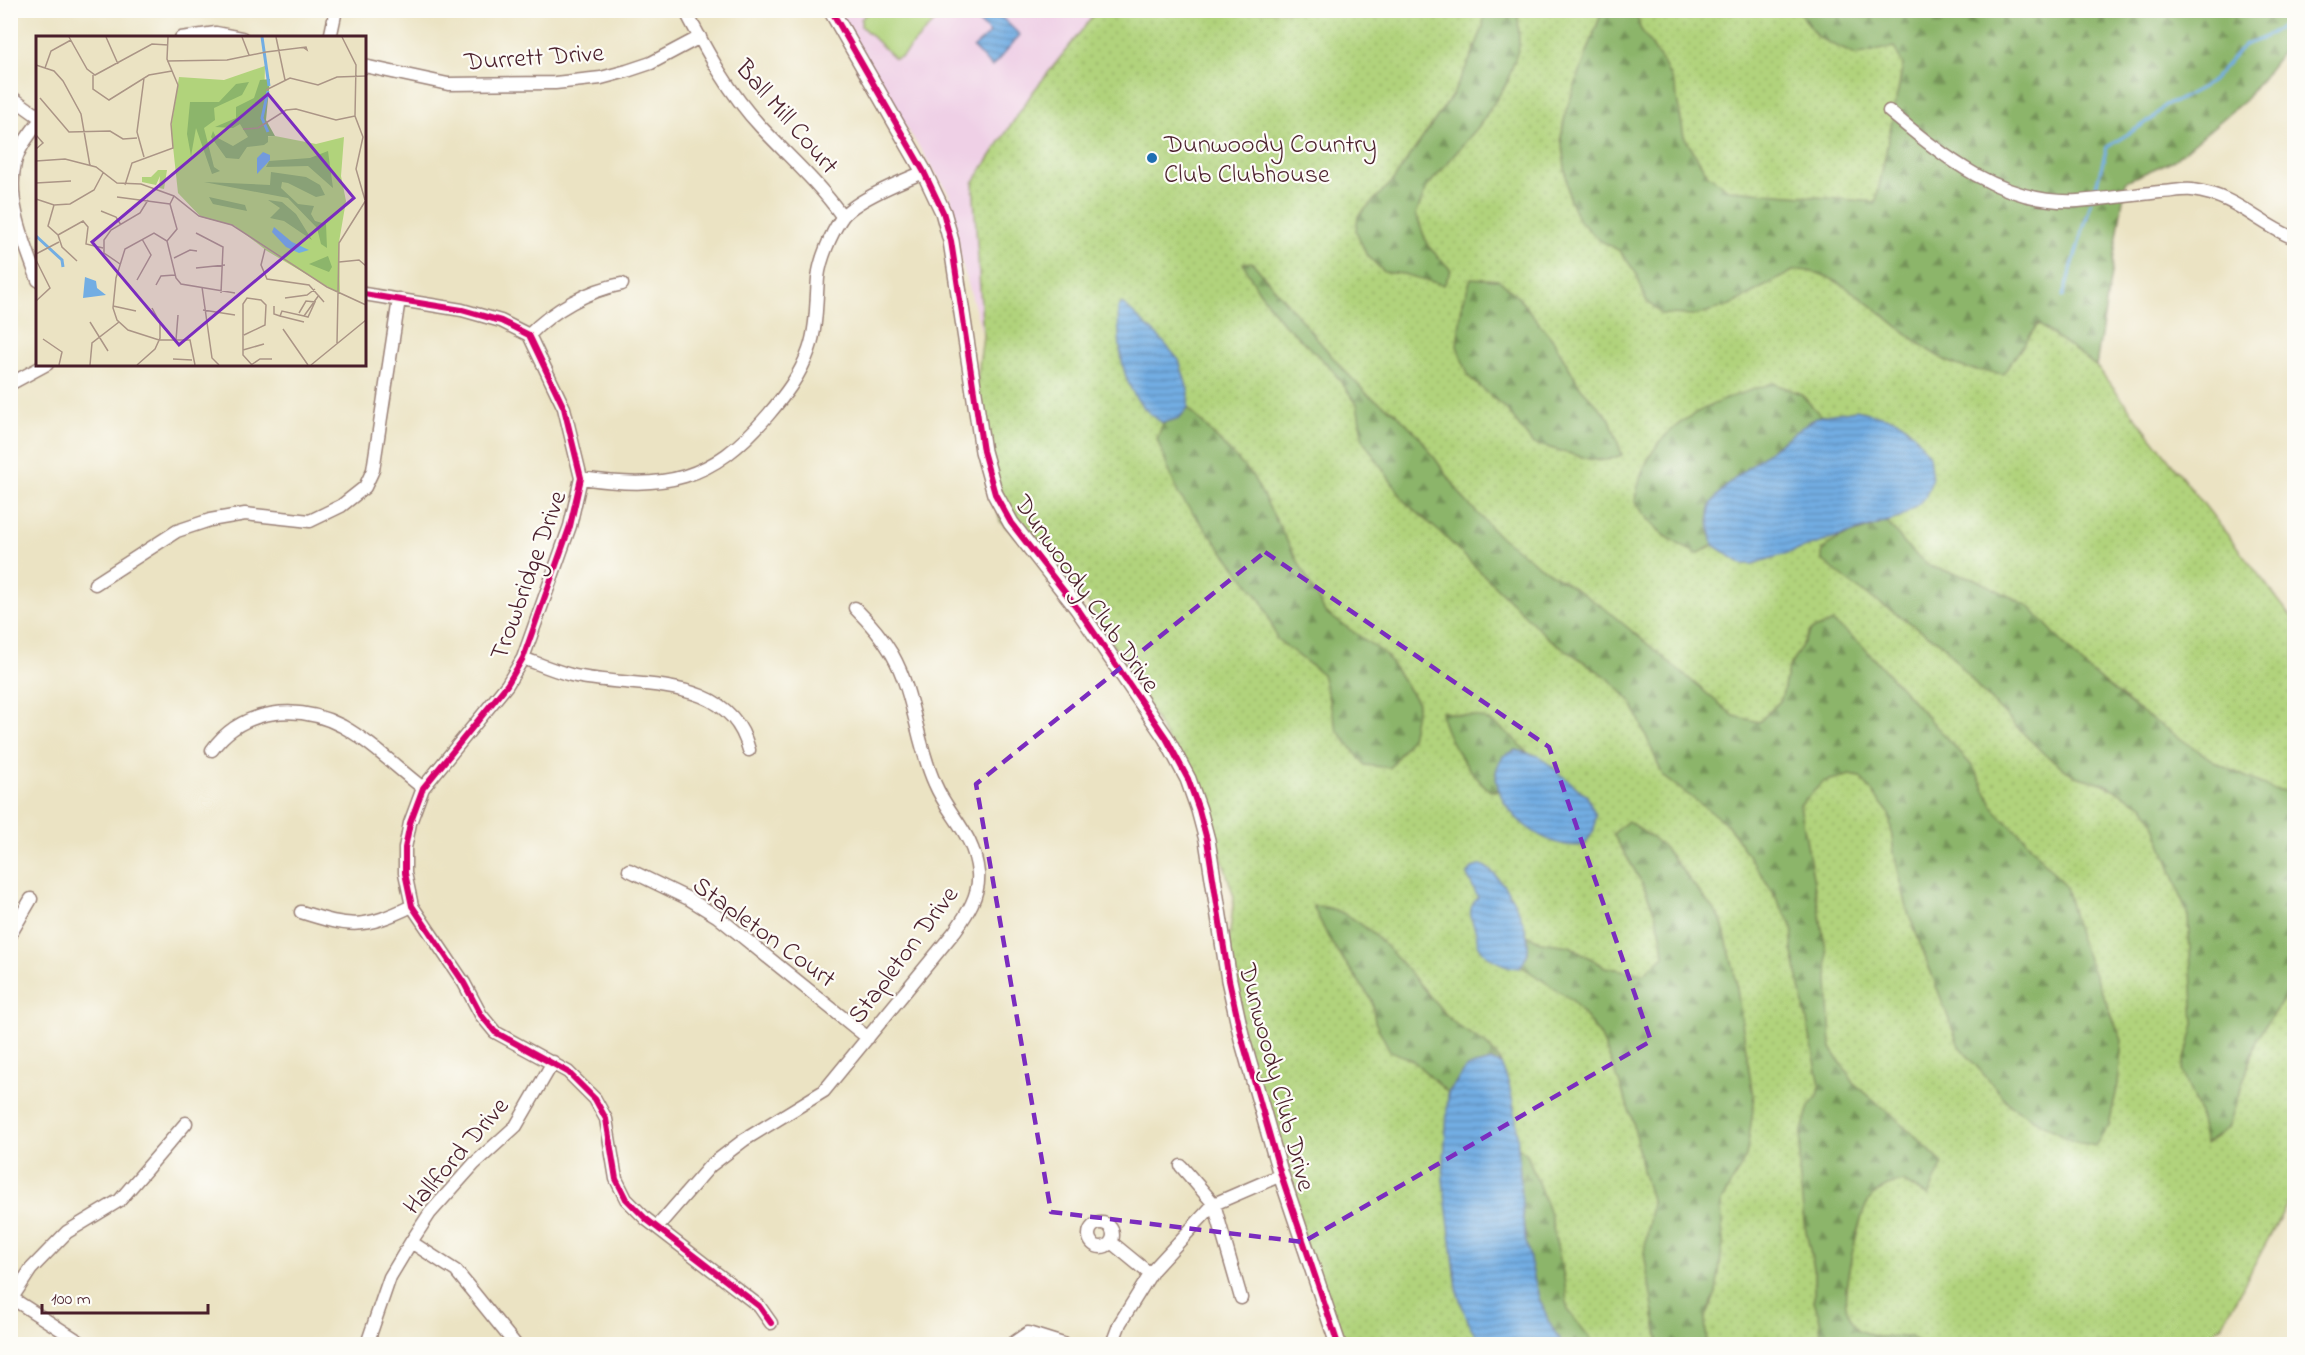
<svg xmlns="http://www.w3.org/2000/svg" width="2305" height="1355" font-family="'Indie Flower',sans-serif">
  <style>
    .built { fill: #efd0e6 }
    .grass { fill: url(#grass-dots); stroke: #7e7953; stroke-width: 1.5 }
    .forest { fill: url(#forest-firs); stroke: #6b6a4b; stroke-width: 1.5 }
    .pitch { fill: #b1d37b; stroke: #7e7953; stroke-width: 1.5 }
    .water { fill: url(#water-rules); stroke: #5e6687; stroke-width: 1.5 }
    .lines { fill: none; stroke-linecap: round; stroke-linejoin: round }
    .stream { stroke: #72ade3; stroke-width: 3 }
    .minor-casing { stroke: #9a8177; stroke-width: 15 }
    .tertiary-casing { stroke: #9a8177; stroke-width: 18 }
    .minor { stroke: #fff; stroke-width: 12 }
    .tertiary { stroke: #fff; stroke-width: 15 }
    .cycleway-casing { stroke: #fdfcf7; stroke-width: 10 }
    .cycleway { stroke: #d6006c; stroke-width: 6 }
    .marked { fill: none; stroke: #7b2cbf; stroke-width: 4.5; stroke-dasharray: 12 8; stroke-linejoin: round }
    .poi-dot { fill: #1f6fb2; stroke: #fdfcf7; stroke-width: 2 }
    .labels { text-anchor: middle; stroke-width: 4.5; stroke-linejoin: round; paint-order: stroke }
    .street-label { font-size: 26px; fill: #4a1f2b; stroke: #fdfcf7 }
    .poi-label { font-size: 26px; fill: #4a1f2b; stroke: #fdfcf7; text-anchor: start }
    .inset-river { fill: none; stroke: #72ade3; stroke-width: 3 }
    .inset-road { fill: none; stroke: #ab9586; stroke-width: 1.5 }
    .view { fill: #7b2cbf; fill-opacity: 0.15; stroke: #7b2cbf; stroke-width: 3 }
    .inset-edge { fill: none; stroke: #4a1f2b; stroke-width: 3 }
  </style>
  <defs>
    <pattern id="grass-dots" width="8" height="8" patternUnits="userSpaceOnUse" patternTransform="scale(1.5)"><rect width="8" height="8" fill="#b1d37b"/><path d="M2 2h.1M6 6h.1" fill="none" stroke="#9ab56a" stroke-width="1.8" stroke-linecap="round"/></pattern>
    <pattern id="forest-firs" width="22" height="20" patternUnits="userSpaceOnUse" patternTransform="scale(1.5)"><rect width="22" height="20" fill="#8cb56b"/><path d="M5 1l3.5 6h-7zM16 11l3.5 6h-7z" fill="#749358"/></pattern>
    <pattern id="water-rules" width="6" height="5" patternUnits="userSpaceOnUse" patternTransform="scale(1.5)"><rect width="6" height="5" fill="#72ade3"/><path d="M0 2.5h6" fill="none" stroke="#608cb8"/></pattern>
  </defs>
  <rect width="100%" height="100%" fill="#fdfcf7"/>
  <filter id="ink" filterUnits="userSpaceOnUse"><feTurbulence type="fractalNoise" baseFrequency=".0167" numOctaves="2"/><feDisplacementMap in="SourceGraphic" scale="12" xChannelSelector="R" yChannelSelector="G"/><feConvolveMatrix kernelMatrix="1 2 1 2 8 2 1 2 1" color-interpolation-filters="sRGB"/></filter>
  <filter id="wash" filterUnits="userSpaceOnUse"><feTurbulence type="fractalNoise" baseFrequency=".008" numOctaves="4" result="noise"/><feDisplacementMap in="SourceGraphic" scale="24" xChannelSelector="R" yChannelSelector="G"/><feGaussianBlur stdDeviation="1.35" result="paint"/><feColorMatrix in="noise" values="0 0 0 0 0 0 0 0 0 0 0 0 0 0 0 0 0 1.4 0 .05"/><feComposite in="paint" operator="in"/></filter>
  <g filter="url(#wash)">
    <rect width="100%" height="100%" fill="#ebe3c3"/>
    <path class="built" d="M831,11H1097L1032,93L973,182L983,336L961,260L950,195Z"/>
    <path class="grass" d="M1097,11H2248L1877,202L2096,366L2294,620V1191L2222,1325L2201,1344H1341L1287,1197L1225,975L1234,897L1206,807L1090,605L1000,521L974,404L983,336L973,183L1032,93Z"/>
    <path class="forest" d="M1484,11H1518L1519,47L1507,83L1479,126L1427,187L1416,214L1428,246L1451,270L1444,285L1403,274L1384,272L1366,254L1356,231L1358,216L1392,182L1453,94L1472,55L1483,27Z
      M1602,11H1636L1640,28L1663,62L1675,87L1684,136L1707,174L1729,190L1876,202L1903,65L1894,47L1855,55L1817,37L1799,11H2294V37L2245,100L2174,160L2126,181L2096,366L2038,324L2003,374C1985,371 1965,370 1949,362C1906,343 1839,262 1793,271L1730,305L1697,315L1661,314L1646,300L1636,273L1620,251L1599,240L1578,219L1569,197L1561,137L1566,111Z
      M1252,262L1341,367L1368,395L1395,412L1419,436L1464,499L1497,534L1538,565L1603,607L1734,716L1759,722L1781,700L1788,669L1811,630L1833,622L1861,644L1973,767L1997,813L2023,837L2066,887L2079,937L2122,1040L2118,1084L2109,1125L2095,1146L2072,1141L2011,1106L1959,1046L1908,912L1894,853L1889,813L1860,777L1850,775L1823,782L1800,805L1827,955L1831,1048L1854,1083L1911,1132L1943,1164L1928,1196L1903,1181C1890,1184 1876,1190 1868,1202C1859,1217 1843,1287 1846,1305C1847,1313 1854,1323 1858,1330L1876,1337L1909,1336L1918,1344H1821L1820,1320L1814,1301V1269L1804,1222L1799,1169L1802,1131L1809,1106L1818,1096L1820,1085L1792,948L1793,928L1769,886L1727,824L1663,776L1632,703L1607,677L1548,638L1442,534L1405,502L1363,440L1357,404L1331,368L1280,320L1258,290L1243,263Z
      M1471,278L1499,280L1517,296L1553,340L1581,388L1610,419L1622,455L1607,460H1593L1532,443L1507,410L1469,377L1457,346L1462,305Z
      M1773,383L1801,394L1821,416L1771,449L1710,529L1713,545L1698,554C1667,540 1654,530 1635,501C1646,423 1707,404 1773,383Z
      M1188,408L1252,475L1325,612L1385,654L1418,703L1411,738L1390,768L1365,765L1337,730L1322,674L1277,639L1262,601L1178,494L1157,439L1163,423L1179,418Z
      M1887,522L1908,548L1931,567L1973,578L2029,606L2086,668L2131,705L2187,743L2218,764L2272,789L2294,792V983L2257,1038L2228,1128L2205,1144L2198,1110L2182,1071L2194,1024L2188,916L2152,818L2143,805L2104,784L2075,776L2044,754L1980,690L1944,645L1858,589L1822,560V550L1839,538Z
      M1441,711C1456,716 1467,714 1479,717C1500,724 1513,737 1528,753L1516,750L1496,772L1500,791H1490C1471,774 1443,738 1441,711Z
      M1628,821L1662,845L1721,919L1734,969L1754,1103L1746,1157L1721,1202L1723,1243L1716,1293L1705,1319L1707,1344H1659L1644,1253L1652,1203L1642,1170L1633,1121L1619,1082L1601,1037L1572,1000L1521,966L1528,953L1527,935L1541,942L1570,946L1605,967L1643,974L1664,956C1661,909 1637,874 1613,834Z
      M1313,906C1367,904 1418,988 1453,1022C1469,1036 1493,1043 1501,1064L1492,1061L1467,1067L1448,1093L1412,1060L1390,1051L1375,1022L1372,1000L1330,941Z
      M1518,1147L1527,1154L1550,1214L1564,1277L1568,1311L1595,1344H1563C1524,1297 1521,1206 1518,1147Z"/>
    <path class="pitch" d="M869,11H945L936,13V20L901,57L894,58L861,26V19Z"/>
    <path class="water" d="M989,10L995,11L1020,35L992,67L973,48L990,33L978,21Z
      M1122,303L1160,338L1179,360L1189,393L1188,408L1179,418L1163,423C1120,398 1119,352 1118,308Z
      M1856,410L1898,420L1914,434L1929,455L1932,480L1925,498L1902,517L1753,564H1742L1713,545C1711,534 1707,520 1710,508C1715,487 1789,437 1809,422L1821,416Z
      M1516,750L1539,756L1587,796L1596,815L1594,830L1585,845C1548,852 1496,813 1496,774C1496,768 1500,761 1503,756Z
      M1482,865C1505,877 1530,925 1528,951C1527,957 1523,963 1520,968C1507,968 1486,959 1479,946C1477,942 1477,937 1476,932C1471,919 1466,908 1478,898L1467,875L1472,868Z
      M1492,1061L1501,1064L1509,1084L1516,1117L1524,1233L1539,1298L1552,1328L1563,1344H1482L1470,1326L1458,1295L1443,1180L1448,1093L1467,1067Z"/>
    <g class="lines">
      <path class="stream" d="M2093,197L2107,147L2152,119L2165,105L2175,102L2210,83L2244,45L2261,39L2294,19
        M2063,296L2091,203"/>
    </g>
  </g>
  <g filter="url(#ink)">
    <g class="lines">
      <g class="minor-casing">
        <path id="minor" d="M685,10C707,52 729,93 761,127C790,158 817,181 842,216
          M181,38L216,33L242,38
          M330,38L336,10
          M364,66L448,84L555,83L601,78L627,71L651,63L700,37
          M10,96L38,116
          M1889,111C1944,157 2002,205 2078,201C2105,199 2133,195 2160,192C2170,192 2182,189 2192,190C2238,196 2256,223 2294,238
          M38,123C29,135 18,149 15,163C6,201 25,244 38,280
          M364,294L462,310L501,321L529,335L564,408L581,478L570,526L523,658L507,685L423,788L410,823L405,848V873L412,906L464,983L481,1015L495,1032L568,1072L595,1099L606,1119L616,1179L626,1199L646,1219L759,1306L771,1323
          M529,335C553,310 589,290 622,284
          M10,384L47,364
          M581,478C665,490 711,482 768,415C785,395 800,376 809,350C817,327 816,302 818,278C820,259 831,234 841,219C852,201 904,180 924,172
          M95,584L177,531L210,520L245,514L310,521L341,506L365,487L373,470L399,299
          M523,658C539,664 555,671 571,675C633,690 729,671 749,750
          M212,750C242,708 298,703 342,726C371,742 397,768 423,788
          M629,870L689,899L718,917L868,1038
          M301,912C351,928 364,929 412,906
          M10,935L31,899
          M1181,1166L1214,1204L1241,1298
          M1089 1235a12 12 0 1 1 24 0a12 12 0 1 1-24 0Z
          M657,1227L710,1166L744,1140L824,1091L955,931C967,914 980,895 978,873C974,833 949,817 935,784C916,743 915,694 892,654C882,637 869,622 855,608
          M411,1242L456,1271L515,1344
          M1111,1242L1150,1274
          M10,1297L83,1344
          M12,1298L31,1269L67,1232L120,1200L186,1123
          M367,1344L390,1277L411,1242L430,1213L474,1164L516,1126L553,1062
          M1012,1344L1028,1333L1063,1344
          M1112,1344L1120,1323L1153,1270L1214,1204L1281,1175"/>
      </g>
      <g class="tertiary-casing">
        <path id="tertiary" d="M831,10L924,172L943,212L951,241L983,451L995,494L1011,523L1078,609L1166,738L1188,779L1199,810L1207,840L1229,980L1242,1039L1281,1175L1338,1344"/>
      </g>
      <use href="#minor" class="minor"/>
      <use href="#tertiary" class="tertiary"/>
      <g class="cycleway-casing">
        <path id="cycleway" d="M831,10L924,172L943,212L951,241L983,451L995,494L1011,523L1078,609L1166,738L1188,779L1199,810L1207,840L1229,980L1242,1039L1281,1175L1338,1344
          M364,294L462,310L501,321L529,335L564,408L581,478L570,526L523,658L507,685L423,788L410,823L405,848V873L412,906L464,983L481,1015L495,1032L568,1072L595,1099L606,1119L616,1179L626,1199L646,1219L759,1306L771,1323"/>
      </g>
      <use href="#cycleway" class="cycleway"/>
    </g>
  </g>
  <path class="marked" d="M1265,552L1549,747L1651,1041L1303,1242L1051,1212L976,784Z"/>
  <circle class="poi-dot" cx="1152" cy="158" r="6"/>
  <g class="labels">
    <g class="street-label">
      <text transform="translate(534 56) rotate(-4)" y="9">Durrett Drive</text>
      <text transform="translate(788 116) rotate(49)" y="9">Ball Mill Court</text>
      <text transform="translate(527 575) rotate(-70)" y="9">Trowbridge Drive</text>
      <text transform="translate(1088 593) rotate(55)" y="9">Dunwoody Club Drive</text>
      <text transform="translate(765 931) rotate(36)" y="9">Stapleton Court</text>
      <text transform="translate(902 954) rotate(-53)" y="9">Stapleton Drive</text>
      <text transform="translate(1278 1077) rotate(75)" y="9">Dunwoody Club Drive</text>
      <text transform="translate(455 1155) rotate(-49)" y="9">Hallford Drive</text>
    </g>
    <g class="poi-label">
      <text x="1164" y="152">Dunwoody Country<tspan x="1164" dy="30">Club Clubhouse</tspan></text>
    </g>
  </g>
  <g transform="translate(36 36)">
    <rect width="330" height="330" fill="#ebe3c3"/>
    <path d="M229,30L228,67L212,101L239,100L280,108L308,101L305,140L310,165L303,206L304,258L231,215L199,190L165,181L142,157L135,92L143,41L188,44Z" fill="#b1d37b"/>
    <path d="M234,43L230,84L239,100H232V106L228,109L211,111L203,123L190,122L175,101L177,95L180,101L197,110L212,101L204,88L197,92L179,91L200,82V71L218,62L224,44ZM213,46L206,59L178,72L179,84L168,92L178,131L184,135L176,138L160,92L155,120L151,98L154,66H183L200,48ZM292,115L297,152L272,130L230,131L233,125L274,122ZM235,136L270,141L284,149L289,159L280,161L252,147L246,146L245,152L262,168L278,170L275,178L279,185L290,188L291,212L285,208L281,192L252,162L168,146L234,149ZM173,161L209,169L211,175L177,168ZM232,164L246,166L260,178L276,204L248,185L234,182L244,172ZM292,220L296,231L293,236L273,228Z" fill="#8cb56b"/>
    <path d="M122,134H131L128,153L123,152L124,140L120,149L106,146V141H115Z" fill="#b1d37b"/>
    <path d="M227,116L234,119V124L221,138V122ZM238,191L256,206L273,214L263,217L250,211L236,196ZM49,241L60,245L61,252L70,259L47,262Z" fill="#72ade3"/>
    <path class="inset-river" d="M226,1L233,50M232,96L226,82L232,55M0,200L26,224L27,231"/>
    <path class="inset-road" d="M33,1L51,33L59,39L116,8L132,9M70,1L82,28M206,1L213,19M240,1L249,44M306,1L320,29L319,80L327,101L320,133L329,164M131,25L191,24L230,16L270,11L271,14L268,12M0,29L18,35L27,45L45,78L54,130M9,32L15,15L35,4M57,39V53L73,64L113,39L136,35M108,42L101,96L108,121M230,54L254,42L282,49L301,41L330,40M4,62L33,96L74,95L87,103L101,102M207,93L222,92L250,74L260,73L300,84L319,80M0,99L7,107L0,113M0,125L29,123L60,131L81,147L105,148L138,160L163,180L196,189L291,251L330,269M0,147L35,145M89,149L96,127L137,112L135,88L142,49L131,23L132,1M81,161L134,168M0,163L18,169L34,168L58,154L67,137M18,169L12,190L22,199L26,211L41,225M65,175L80,181L85,189M160,197L187,211L185,257M22,199L47,185L52,191L50,208L67,212M131,205L141,193L134,168L138,160M229,213L225,229L231,243L273,249L288,266M0,218L23,206M138,222L154,214L161,215M0,224L14,252L0,265M303,226L323,224L330,230M84,228L68,217V204L75,194L104,177L112,164M160,232L189,229M101,244L115,219L106,203M120,249L125,240L139,239M166,251L176,322L183,329M249,262L271,259L279,253M77,270L100,275M238,270V278L244,280L246,275L268,280M167,274L199,279M263,277L270,265L279,266L272,281L268,280M244,280L268,286M268,280L283,259M54,286L72,315M247,293L272,329M208,299L229,289L230,269L225,264L211,262L207,268V319L216,329M7,303L26,316L23,329M140,304L142,279M301,307L303,207L330,164M207,314L228,308M137,323L156,324M54,329L56,307L83,286M101,329L119,313L124,302V287L116,272M159,329L154,304H123L92,294L81,284L77,272L80,242L89,213L118,197L131,205L140,242L145,248L199,257M215,329L224,323H236M275,329L330,284"/>
    <path class="view" d="M232,58L318,162L143,309L56,206Z"/>
    <rect width="330" height="330" class="inset-edge"/>
  </g>
  <rect width="2305" height="1355" fill="none" stroke="#fdfcf7" stroke-width="36"/>
  <path d="M42 1304v9h166v-9" fill="none" stroke="#4a1f2b" stroke-width="3"/>
  <text x="51" y="1304" font-size="18" fill="#4a1f2b" stroke="#fdfcf7" stroke-width="4.5" paint-order="stroke">100 m</text>
</svg>
